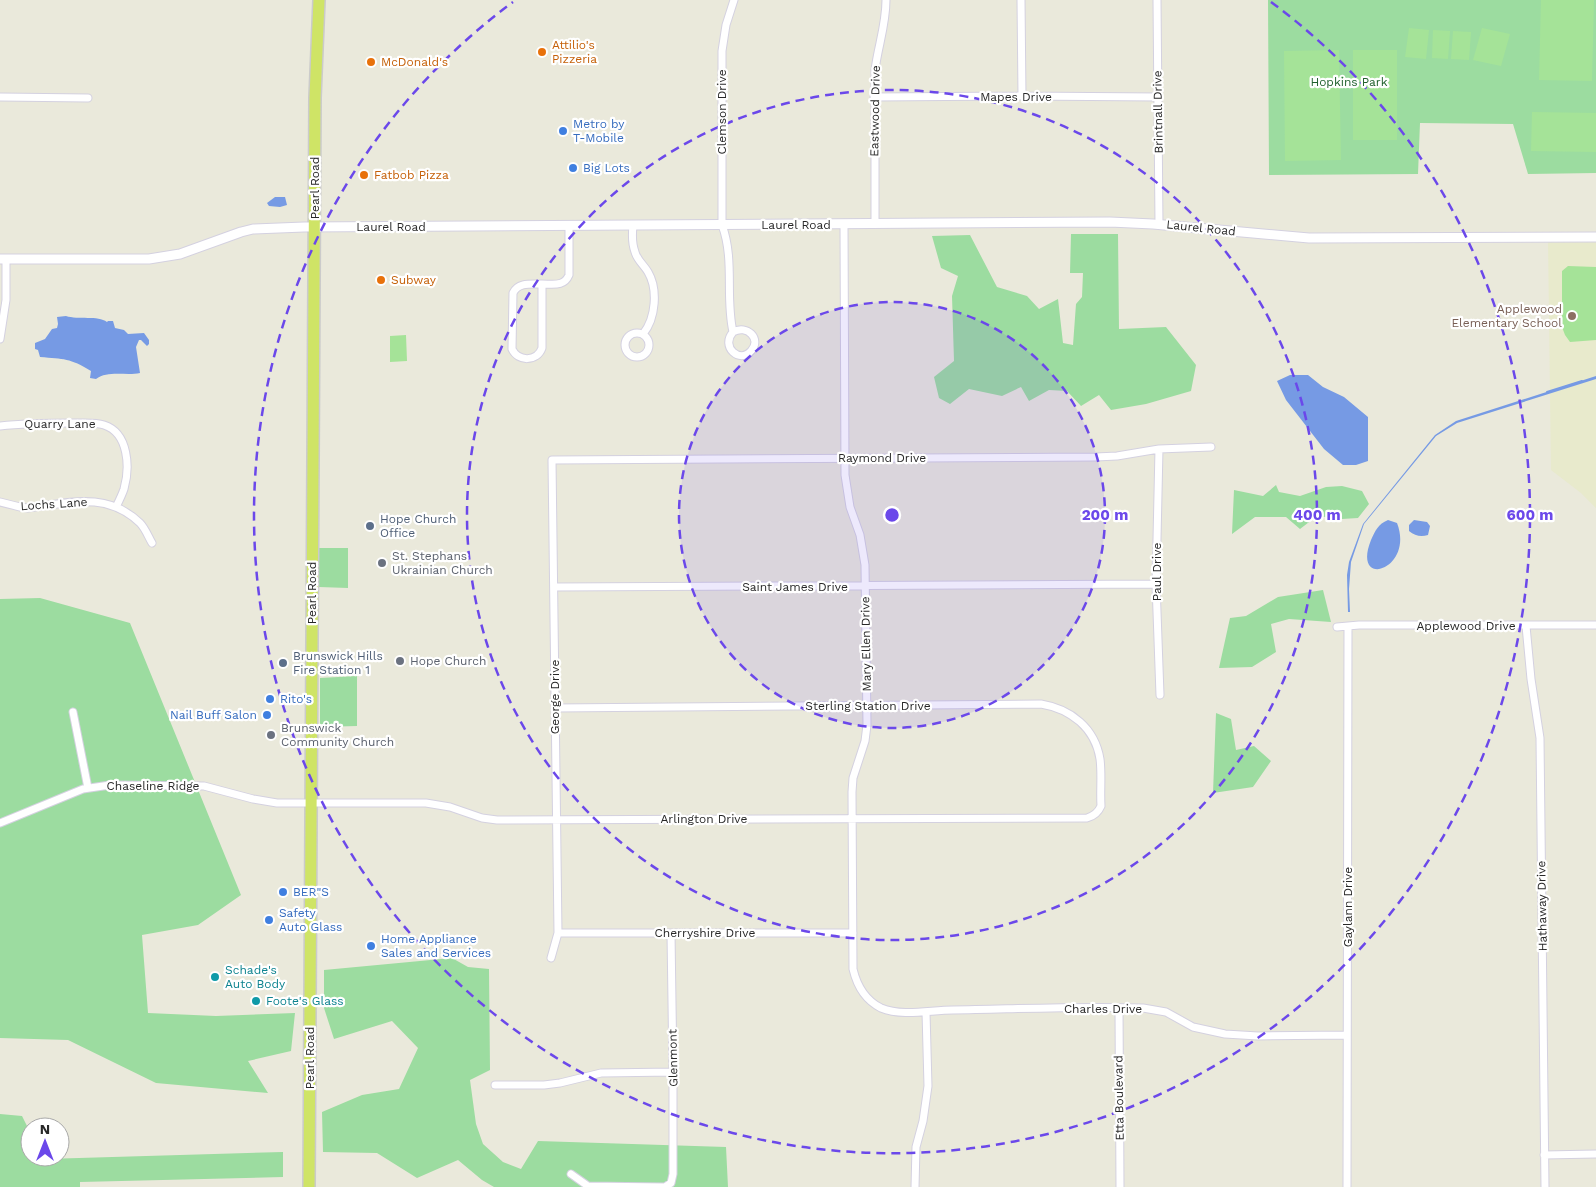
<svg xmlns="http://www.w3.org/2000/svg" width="1596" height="1187" font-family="'Work Sans',sans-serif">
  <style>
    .education { fill: #e8eacc }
    .green { fill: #9cdca0 }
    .pitch { fill: #a5e398 }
    .water { fill: #769ae4 }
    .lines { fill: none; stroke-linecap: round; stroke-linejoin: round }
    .stream { stroke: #769ae4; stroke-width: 2 }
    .minor-casing { stroke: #d4d1e0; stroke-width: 9 }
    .tertiary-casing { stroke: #d4d1e0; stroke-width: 11 }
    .primary-casing { stroke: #cbcbcb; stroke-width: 14 }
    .minor { stroke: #fff; stroke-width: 7 }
    .tertiary { stroke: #fff; stroke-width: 9 }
    .primary { stroke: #cfe466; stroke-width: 11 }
    .ring { fill: none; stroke: #6b48ea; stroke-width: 2.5; stroke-dasharray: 9 6 }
    .food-dot { fill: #e8710a; stroke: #fff; stroke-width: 2 }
    .shop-dot { fill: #3f7fe0; stroke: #fff; stroke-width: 2 }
    .education-dot { fill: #8d6e63; stroke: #fff; stroke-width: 2 }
    .service-dot { fill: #5c6f8a; stroke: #fff; stroke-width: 2 }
    .worship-dot { fill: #6b7280; stroke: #fff; stroke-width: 2 }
    .culture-dot { fill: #0f9aa8; stroke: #fff; stroke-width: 2 }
    .labels { text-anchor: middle; stroke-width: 4.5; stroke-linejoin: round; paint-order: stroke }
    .food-label { font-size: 12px; fill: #c56008; stroke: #fff; text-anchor: start }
    .park-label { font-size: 12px; fill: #1f5f2c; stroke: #fff }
    .street-label { font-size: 12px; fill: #282828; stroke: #fff }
    .shop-label { font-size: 12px; fill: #366cbe; stroke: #fff; text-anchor: start }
    .education-label { font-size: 12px; fill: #785e54; stroke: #fff; text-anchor: end }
    .service-label { font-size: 12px; fill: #4e5e75; stroke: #fff; text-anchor: start }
    .worship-label { font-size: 12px; fill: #5b616d; stroke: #fff; text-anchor: start }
    .culture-label { font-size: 12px; fill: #0d838f; stroke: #fff; text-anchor: start }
    .centre { fill: #6b48ea; stroke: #fff; stroke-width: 2.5 }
    .ring-label { font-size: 15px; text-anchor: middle; font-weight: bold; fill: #6b48ea; stroke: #fff; stroke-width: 4.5; stroke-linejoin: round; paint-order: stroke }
  </style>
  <rect width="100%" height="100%" fill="#eae9db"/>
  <path class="education" d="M1548,241H1596V508L1581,493L1551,470Z"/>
  <path class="green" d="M1268,0H1596V173L1528,174L1513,124L1420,123L1418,174L1269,175Z
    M1071,234H1118L1119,329L1166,327L1196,365L1191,391L1146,404L1111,410L1099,395L1081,406L1067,391L1049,390L1029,401L1021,387L1002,396L969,389L950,404L939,398L934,377L954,361L952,296L958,276L941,268L932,236L970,235L997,287L1027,296L1039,309L1058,299L1063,343L1073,345L1076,304L1082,297L1083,273H1070Z
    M1276,485L1279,492L1300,496L1326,487L1342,486L1362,491L1369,504L1358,518L1342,519L1317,516L1300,529L1286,517H1255L1232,534L1234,490L1263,496Z
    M319,548H348V588L319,587Z
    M1323,590L1331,622L1289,619L1271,624L1276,652L1252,667L1219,668L1230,618L1246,616L1278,597Z
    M40,598L130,623L241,895L198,925L142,935L148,1013L216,1016L295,1013L291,1051L248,1061L268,1093L156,1083L68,1040L0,1038V599Z
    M357,676V726L320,727V678Z
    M1216,713L1231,719L1236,750L1254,746L1271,761L1253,787L1213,793Z
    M452,958L468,967L489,969L490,1070L470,1080L476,1124L483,1144L503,1162L521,1169L538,1141L726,1147L728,1187H494L482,1180L458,1160L417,1178L377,1153L323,1152L322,1112L362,1095L399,1089L418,1048L392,1021L334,1039L324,1008V970Z
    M0,1114L22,1116L30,1132V1157H44L45,1159L283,1152V1177L80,1182V1187H0Z"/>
  <path class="pitch" d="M1541,0H1594L1592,81L1539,80Z
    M1409,28L1429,30L1426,59L1405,57Z
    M1482,28L1510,34L1501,66L1473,60Z
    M1433,30L1450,31L1448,59L1432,58Z
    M1453,31L1471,32L1469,60L1451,59Z
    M1339,50L1341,160L1285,161L1284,51Z
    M1353,50H1397V140H1353Z
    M1532,112L1596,113V152L1531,151Z
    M1568,266L1596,267V340L1570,342L1565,335L1562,327V271Z
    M406,335L407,361L390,362V336Z"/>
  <path class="water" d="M275,197H285L287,205L280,207L269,206L267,203Z
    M66,316C78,320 98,315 107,322L108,321H113L115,328L124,330L128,334L144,333L149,340V344L147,346L141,340H139L136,347L140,373C126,376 108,370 96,379L90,378L91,371C70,358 64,359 40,357L38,350L35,349V343L45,339L52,329L57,328L58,324L57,317Z
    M1290,375H1308L1323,387L1344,397L1368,417V461L1356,465H1343L1324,449L1286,400L1277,381Z
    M1596,376V379L1457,423L1436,436L1364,524L1351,562L1349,589L1350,612H1348L1347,575L1349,562L1363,524L1435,435L1456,421Z
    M1388,520L1397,523C1415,570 1351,590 1371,540C1375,531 1378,524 1388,520Z
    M1414,520L1427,522L1430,526L1428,535C1421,537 1415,536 1409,531V525Z"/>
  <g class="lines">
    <path class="stream" d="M1547,392L1582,381"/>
    <g class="minor-casing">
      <path id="minor" d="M1021,0L1022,96
        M1157,0L1159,224
        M0,97L88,98
        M874,97L1022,96L1158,97
        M844,224L845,475L850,507L860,535L865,565L867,725L865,741L853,778L852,792L853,969C857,986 865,1000 881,1008C903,1017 930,1010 953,1010C1016,1009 1080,1006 1143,1008L1166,1012L1193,1027L1225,1034L1258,1036L1347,1035
        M875,224V70C878,46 886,25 886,0
        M633,226C632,235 632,244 635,252C637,260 644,265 648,272C658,289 656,318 643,334
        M542,284V348C537,362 518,362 512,349L513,293C518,282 531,284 542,284Z
        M542,284C553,284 564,287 569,275V226
        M733,332C747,324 762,339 751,351C740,364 720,347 733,332C725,297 735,260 722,225V51L726,25L734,0
        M625 345a12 12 0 1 1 24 0a12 12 0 1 1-24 0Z
        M0,339L6,300V259
        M0,426C25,423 49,423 74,423C84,423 95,422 104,425C129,433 130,468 124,489C122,495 119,501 116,507
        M1159,449L1156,584L1160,695
        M0,502L20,507L28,508C68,503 107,491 140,523C145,528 148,536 152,543
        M554,587L1156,584
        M1526,626L1531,679L1540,738L1545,1187
        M1337,627L1359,625H1596
        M73,712L88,788
        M0,823L83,789L110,785L204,786L253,799L277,803H426L450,807L482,818L497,820L1087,818C1094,816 1098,813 1101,806C1100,791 1102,774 1100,759C1095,728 1071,709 1041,704L555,708
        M558,933H853
        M551,958L558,933L552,460L1096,457L1117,456L1159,449L1211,447
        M1119,1008L1120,1187
        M495,1085H544L560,1083L601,1073L673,1072
        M1544,1155L1596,1154
        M571,1174L588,1186L665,1187L671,1183L673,1174V1072L671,933
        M915,1187L916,1147L923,1121L928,1086L926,1012
        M1347,1187L1348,627"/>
    </g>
    <g class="tertiary-casing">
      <path id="tertiary" d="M0,259H149L180,254L241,232L253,229L304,227L1110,222L1153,224L1309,238L1596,237"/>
    </g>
    <g class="primary-casing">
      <path id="primary" d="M309,1187L315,98L319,0"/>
    </g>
    <use href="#minor" class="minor"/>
    <use href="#tertiary" class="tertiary"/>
    <use href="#primary" class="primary"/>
  </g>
  <circle cx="892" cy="515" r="213" fill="#6b48ea" fill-opacity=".12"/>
  <g class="ring">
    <circle cx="892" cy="515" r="213"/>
    <circle cx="892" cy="515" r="425"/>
    <path d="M1271 2A638 638 0 1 1 513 2"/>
  </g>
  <g class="food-dot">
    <circle cx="542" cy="52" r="5"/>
    <circle cx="371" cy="62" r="5"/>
    <circle cx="364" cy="175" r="5"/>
    <circle cx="381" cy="280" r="5"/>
  </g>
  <g class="shop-dot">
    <circle cx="563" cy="131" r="5"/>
    <circle cx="573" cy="168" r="5"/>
    <circle cx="270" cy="699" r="5"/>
    <circle cx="267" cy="715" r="5"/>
    <circle cx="283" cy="892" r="5"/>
    <circle cx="269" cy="920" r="5"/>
    <circle cx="371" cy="946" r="5"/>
  </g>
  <circle class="education-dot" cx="1572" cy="316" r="5"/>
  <g class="service-dot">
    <circle cx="370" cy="526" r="5"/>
    <circle cx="283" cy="663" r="5"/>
  </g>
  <g class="worship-dot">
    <circle cx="382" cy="563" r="5"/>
    <circle cx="400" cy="661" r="5"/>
    <circle cx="271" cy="735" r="5"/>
  </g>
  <g class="culture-dot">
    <circle cx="215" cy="977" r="5"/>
    <circle cx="256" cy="1001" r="5"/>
  </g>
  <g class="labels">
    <g class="food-label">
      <text x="552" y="49">Attilio's<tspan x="552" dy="14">Pizzeria</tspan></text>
      <text x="381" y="66">McDonald's</text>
      <text x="374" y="179">Fatbob Pizza</text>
      <text x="391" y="284">Subway</text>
    </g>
    <g class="park-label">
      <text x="1349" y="86">Hopkins Park</text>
    </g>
    <g class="street-label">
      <text x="1016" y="101">Mapes Drive</text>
      <text transform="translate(875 111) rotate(-89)" y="4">Eastwood Drive</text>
      <text transform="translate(722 112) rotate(-90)" y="4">Clemson Drive</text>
      <text transform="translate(1158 112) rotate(-91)" y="4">Brintnall Drive</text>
      <text transform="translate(315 188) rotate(-90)" y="4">Pearl Road</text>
      <text x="796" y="229">Laurel Road</text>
      <text x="391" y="231">Laurel Road</text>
      <text transform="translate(1201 228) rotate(6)" y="4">Laurel Road</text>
      <text x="60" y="428">Quarry Lane</text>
      <text x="882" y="462">Raymond Drive</text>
      <text transform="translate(54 504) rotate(-4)" y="4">Lochs Lane</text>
      <text transform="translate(1157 572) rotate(-90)" y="4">Paul Drive</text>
      <text x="795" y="591">Saint James Drive</text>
      <text transform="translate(312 593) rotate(-90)" y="4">Pearl Road</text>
      <text x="1466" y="630">Applewood Drive</text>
      <text transform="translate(866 644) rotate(-91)" y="4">Mary Ellen Drive</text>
      <text transform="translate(555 697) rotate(-90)" y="4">George Drive</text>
      <text x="868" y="710">Sterling Station Drive</text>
      <text x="153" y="790">Chaseline Ridge</text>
      <text x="704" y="823">Arlington Drive</text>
      <text transform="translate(1542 906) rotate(-91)" y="4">Hathaway Drive</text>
      <text transform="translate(1348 907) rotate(-90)" y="4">Gaylann Drive</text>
      <text x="705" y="937">Cherryshire Drive</text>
      <text x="1103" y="1013">Charles Drive</text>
      <text transform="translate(310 1058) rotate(-90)" y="4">Pearl Road</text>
      <text transform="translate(673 1058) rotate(-91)" y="4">Glenmont</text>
      <text transform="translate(1119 1098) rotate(-91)" y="4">Etta Boulevard</text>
    </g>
    <g class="shop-label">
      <text x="573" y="128">Metro by<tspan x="573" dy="14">T-Mobile</tspan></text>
      <text x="583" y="172">Big Lots</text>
      <text x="280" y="703">Rito's</text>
      <text x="257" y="719" text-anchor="end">Nail Buff Salon</text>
      <text x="293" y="896">BER"S</text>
      <text x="279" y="917">Safety<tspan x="279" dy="14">Auto Glass</tspan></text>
      <text x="381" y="943">Home Appliance<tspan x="381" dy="14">Sales and Services</tspan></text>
    </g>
    <g class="education-label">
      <text x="1562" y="313">Applewood<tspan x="1562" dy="14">Elementary School</tspan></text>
    </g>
    <g class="service-label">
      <text x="380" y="523">Hope Church<tspan x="380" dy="14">Office</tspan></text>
      <text x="293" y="660">Brunswick Hills<tspan x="293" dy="14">Fire Station 1</tspan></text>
    </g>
    <g class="worship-label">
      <text x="392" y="560">St. Stephans<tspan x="392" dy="14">Ukrainian Church</tspan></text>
      <text x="410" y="665">Hope Church</text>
      <text x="281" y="732">Brunswick<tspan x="281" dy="14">Community Church</tspan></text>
    </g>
    <g class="culture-label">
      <text x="225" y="974">Schade's<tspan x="225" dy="14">Auto Body</tspan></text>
      <text x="266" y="1005">Foote's Glass</text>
    </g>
  </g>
  <circle cx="892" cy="515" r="8" class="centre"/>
  <g class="ring-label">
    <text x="1105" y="520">200 m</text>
    <text x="1317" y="520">400 m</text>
    <text x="1530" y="520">600 m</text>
  </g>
  <g transform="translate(45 1142)"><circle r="24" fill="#ffffff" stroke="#a9a9a9"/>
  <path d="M0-4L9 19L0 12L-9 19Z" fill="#6b48ea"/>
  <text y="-8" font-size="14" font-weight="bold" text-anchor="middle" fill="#282828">N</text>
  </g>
</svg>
